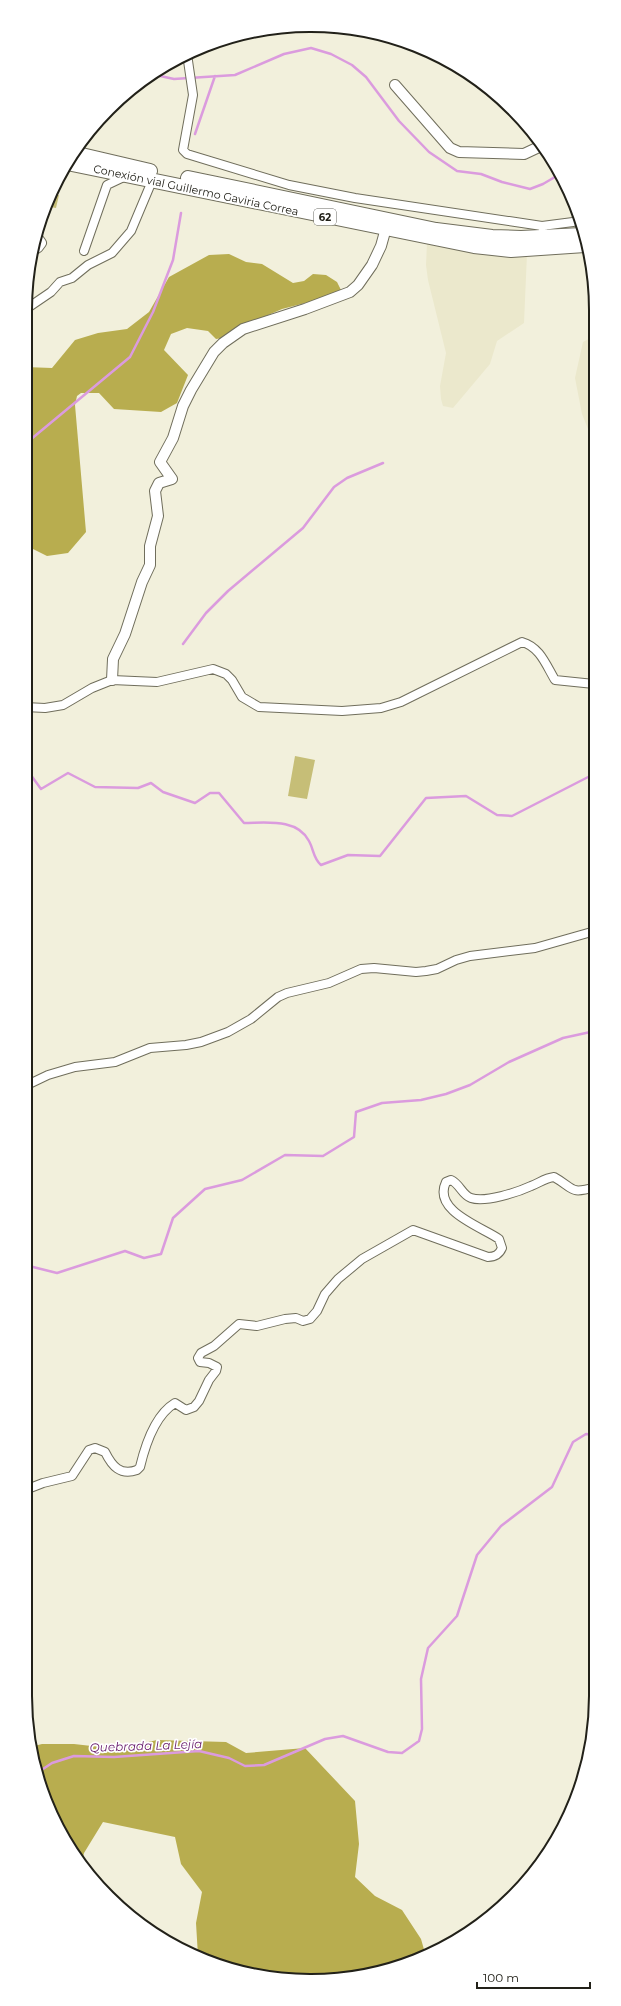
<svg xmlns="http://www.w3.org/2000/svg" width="621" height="2006" font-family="Montserrat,sans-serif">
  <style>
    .built { fill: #ebe8cc }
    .green { fill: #c6be77 }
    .forest { fill: #b8ad4f }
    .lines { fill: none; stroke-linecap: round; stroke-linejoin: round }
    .stream { stroke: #db9bde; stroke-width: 2.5 }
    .minor-casing { stroke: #706e5c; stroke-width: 10 }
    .tertiary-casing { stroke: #706e5c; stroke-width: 12 }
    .trunk-casing { stroke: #706e5c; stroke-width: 16 }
    .minor { stroke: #fff; stroke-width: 8 }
    .tertiary { stroke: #fff; stroke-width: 10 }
    .trunk { stroke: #fff; stroke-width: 14 }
    .labels { text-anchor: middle; stroke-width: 3.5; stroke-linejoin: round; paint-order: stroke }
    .shield { fill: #fff; stroke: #64645e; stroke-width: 1 }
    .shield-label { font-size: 10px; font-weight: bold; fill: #222119 }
    .street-label { font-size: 11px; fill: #222119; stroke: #fff }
    .water-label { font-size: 12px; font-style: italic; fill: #671b6c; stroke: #fff }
    .rim { fill: none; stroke: #222119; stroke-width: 2 }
  </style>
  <rect width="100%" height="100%" fill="#f2f0dc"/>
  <path class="built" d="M427,243L527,254L524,323L497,341L490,364L453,408L443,406L441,399L440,386L446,353L428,280L426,265Z
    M594,336V444L582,414L575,378L583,342Z"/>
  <path class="green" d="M51,193L59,195L56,208L45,206Z
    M295,756L315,760L307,799L288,796Z"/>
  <path class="forest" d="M229,254L246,262L262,264L293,283L304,281L313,274L326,275L337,282L342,292L336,295L282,309L236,329L223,338L216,339L208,331L187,328L171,334L164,350L188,375L177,403L161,412L114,409L99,393H81L77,396L75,405L86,532L68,553L47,556L31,548L25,547V367L52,368L75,340L98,333L127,329L149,312L169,277L209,255Z
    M157,1740L226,1742L246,1753L305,1748L355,1801L359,1844L355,1877L375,1896L402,1910L421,1939L425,1953L384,1971L329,1980L273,1979L198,1956L196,1923L202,1892L181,1864L175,1837L103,1822L84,1853L82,1862L47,1805L30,1747L42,1744H74L118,1749Z"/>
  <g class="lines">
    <path class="stream" d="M151,74L174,79L235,75L284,54L311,48L331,54L352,65L366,77L399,121L429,152L457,171L481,174L502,182L530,189L543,184L560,174
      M195,134L215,76
      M25,442L30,440L130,357L153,312L173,260L181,213
      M183,644L206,613L228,591L303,528L334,487L347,478L383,463
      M25,767L41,789L68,773L95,787L138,788L151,783L163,792L195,803L210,793H219L244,823C266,823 297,818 309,841C314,850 313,858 321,865L348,855L380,856L426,798L466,796L497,815L512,816L594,774
      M25,1265L57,1273L125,1251L144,1258L161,1254L173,1218L205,1189L242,1180L285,1155L323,1156L354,1137L356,1112L382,1103L421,1100L446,1094L470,1085L509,1062L563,1038L595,1031
      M37,1773L52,1763L74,1756L114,1757L199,1751L229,1758L245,1766L264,1765L325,1739L343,1736L388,1752L402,1753L419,1741L422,1729L421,1679L428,1648L457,1616L477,1555L501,1526L552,1487L573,1442L586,1434L596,1435"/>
    <g class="minor-casing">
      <path id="minor" d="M187,54L193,95L183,150L187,154L289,185L355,198L542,226
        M543,230L542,226L573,222L577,219
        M84,251L107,185L126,176
        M26,309L51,292L60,282L72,278L88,265L112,253L131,231L152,181
        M25,707L45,708L63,705L92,688L112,680L157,682L213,669L226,674L232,680L242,697L259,707L342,711L381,708L401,702L522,642C540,647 546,665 555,680L594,684
        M25,1086L48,1075L75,1067L115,1062L150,1048L186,1045L201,1042L228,1032L251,1019L278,997L287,993L329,983L361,969L374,968L416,972L426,971L437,969L456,960L470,956L535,948L595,931
        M25,1490L43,1483L72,1476L89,1450L95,1448L105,1452C112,1466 120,1476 137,1470L140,1467C145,1446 155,1415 175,1403L186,1410L194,1407L199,1401L209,1380L216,1371L217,1367L209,1363L200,1362L198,1358L201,1353L214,1346L239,1324L257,1326L285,1319L296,1318L303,1321L310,1319L317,1311L325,1294L338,1279L362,1259L413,1230L488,1257C495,1257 499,1255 502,1248L499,1239C482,1227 432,1211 446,1182L451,1180C460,1184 462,1195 471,1198C485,1203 518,1192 531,1186C539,1183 545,1178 554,1177C574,1188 569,1195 595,1187"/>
    </g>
    <g class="tertiary-casing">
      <path id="tertiary" d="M395,85L450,148L459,152L524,154L541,146
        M32,251L38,247L41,243L36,236
        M112,680L113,659L125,634L142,582L150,565V546L158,516L155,491L159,483L172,479L160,462L173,438L183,406L191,390L214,352L223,343L243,329L305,309L350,292L358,285L372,265L381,246L386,228"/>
    </g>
    <g class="trunk-casing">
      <path id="trunk" d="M73,153L150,171
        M67,163L474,246L511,250L585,245
        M188,178L436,230L492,237L521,238L582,235"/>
    </g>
    <use href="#minor" class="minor"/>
    <use href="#tertiary" class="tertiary"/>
    <use href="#trunk" class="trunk"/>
  </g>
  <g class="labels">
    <rect class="shield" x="314" y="209" width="22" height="16" rx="3"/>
    <g class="shield-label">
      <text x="325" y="221">62</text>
    </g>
    <g class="street-label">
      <text transform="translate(196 190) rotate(12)" y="4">Conexión vial Guillermo Gaviria Correa</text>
    </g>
    <g class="water-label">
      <text transform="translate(146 1746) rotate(-2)" y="4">Quebrada La Lejía</text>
    </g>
  </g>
  <path d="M0 0H621V2006H0ZM310 32H311A278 278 0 0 1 589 310V1696A278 278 0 0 1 311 1974H310A278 278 0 0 1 32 1696V310A278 278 0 0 1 310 32Z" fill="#fff" fill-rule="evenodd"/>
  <path class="rim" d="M310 32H311A278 278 0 0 1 589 310V1696A278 278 0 0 1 311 1974H310A278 278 0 0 1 32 1696V310A278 278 0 0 1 310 32Z"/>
  <path d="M477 1982v6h113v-6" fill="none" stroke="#222119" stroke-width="2"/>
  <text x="483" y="1982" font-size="12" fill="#222119" stroke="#ffffff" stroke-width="3" paint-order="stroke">100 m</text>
</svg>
